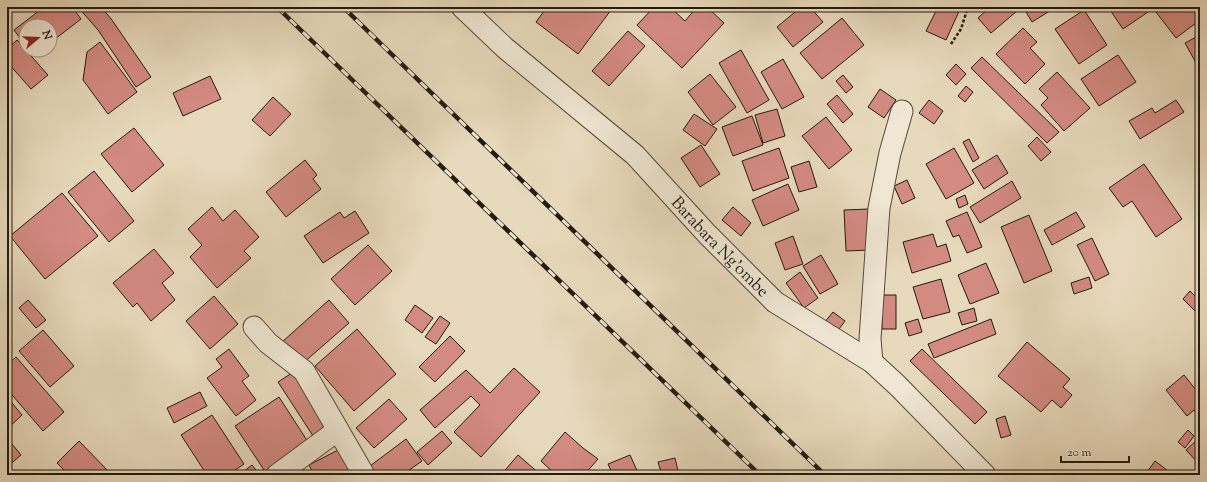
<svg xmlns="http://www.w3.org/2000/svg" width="1207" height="482" font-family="'Sorts Mill Goudy',serif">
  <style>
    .building { fill: #d38a81; stroke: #231b12 }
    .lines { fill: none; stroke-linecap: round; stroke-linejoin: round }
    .minor-casing { stroke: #544a3c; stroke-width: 23 }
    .path { stroke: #231b12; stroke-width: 2.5; stroke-dasharray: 3 2; stroke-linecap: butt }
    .minor { stroke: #efe6d3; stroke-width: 21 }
    .rail-casing { stroke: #231b12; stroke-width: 4.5 }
    .rail { stroke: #efe6d3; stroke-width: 3; stroke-dasharray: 9; stroke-linecap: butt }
    .labels { text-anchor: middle; stroke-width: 3.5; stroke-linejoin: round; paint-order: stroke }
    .street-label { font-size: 17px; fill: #231b12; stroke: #efe6d3 }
  </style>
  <rect width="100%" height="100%" fill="#e7d9bb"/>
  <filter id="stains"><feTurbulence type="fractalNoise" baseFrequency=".005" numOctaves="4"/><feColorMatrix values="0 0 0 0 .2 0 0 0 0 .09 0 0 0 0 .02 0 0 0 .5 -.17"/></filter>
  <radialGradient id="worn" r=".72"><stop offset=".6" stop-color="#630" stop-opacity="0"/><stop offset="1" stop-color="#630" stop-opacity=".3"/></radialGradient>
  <path class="building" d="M44,7H72L81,19L50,43V26H26V46L14,30Z
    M78,7H101L112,20L151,77L136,87L98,30Z
    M547,7H607L611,10L578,54L536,22Z
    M654,7H670L685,21L697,7H707L724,23L682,68L637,25Z
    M801,7H810L823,22L793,47L777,27Z
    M938,7H961L946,40L926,31Z
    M990,7H1014L1017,11L991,33L978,18Z
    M1023,7H1056L1032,22Z
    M1108,7H1145L1148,12L1123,29Z
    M1152,7H1200V20L1176,38Z
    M1084,10L1107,45L1079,64L1055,29Z
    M842,18L864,45L822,79L800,53Z
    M1023,28L1037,42L1030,48L1045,64L1025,84L996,54Z
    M628,31L645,46L609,86L592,71Z
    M1200,35V70L1185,43Z
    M17,40L48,75L31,89L7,62V49Z
    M100,42L137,92L108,114L83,80L87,52Z
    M29,50H41L34,56Z
    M741,50L769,100L747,113L719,63Z
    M1118,55L1136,82L1099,106L1081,79Z
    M982,57L1059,132L1047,143L971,68Z
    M783,59L804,97L782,109L761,72Z
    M956,64L966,74L956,85L946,75Z
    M1057,72L1090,108L1064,131L1041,105L1048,98L1039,89Z
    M710,74L736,107L713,125L688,92Z
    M843,75L853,87L846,93L836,81Z
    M210,76L221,99L183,116L173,93Z
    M966,86L973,92L965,102L958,96Z
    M880,89L896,100L884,118L868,107Z
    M837,95L853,114L843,123L827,104Z
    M273,97L291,114L270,136L252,120Z
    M929,100L943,111L934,124L919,113Z
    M1176,100L1184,112L1140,139L1129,121L1152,108L1155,113Z
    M777,109L785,136L763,143L755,115Z
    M694,114L717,129L705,146L683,130Z
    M752,116L763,145L733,156L722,127Z
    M826,117L852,150L829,169L802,136Z
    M134,128L164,165L132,192L101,154Z
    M1037,137L1051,152L1041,161L1028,146Z
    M969,139L979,158L973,162L963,142Z
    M701,145L720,174L700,187L681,158Z
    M779,148L789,178L753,191L742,161Z
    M954,148L974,183L946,199L926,164Z
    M997,155L1008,173L984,189L972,170Z
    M305,160L317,175L313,179L321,189L286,217L266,192Z
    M809,161L817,187L799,192L791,167Z
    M1144,164L1182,219L1156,237L1132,201L1123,207L1109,188Z
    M94,171L134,221L109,242L68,192Z
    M907,180L915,198L902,204L894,186Z
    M1012,181L1021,198L980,223L970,207Z
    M788,184L799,210L763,226L752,200Z
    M62,193L98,236L45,279L10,236Z
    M965,195L968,204L959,208L956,199Z
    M212,207L223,221L235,210L259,237L244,251L251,258L217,288L190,257L202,245L188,229Z
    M733,207L751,223L741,236L722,220Z
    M869,209L871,250L846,251L844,210Z
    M355,211L369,233L323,263L304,236L340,212L344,218Z
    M967,212L982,247L967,253L959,235L953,237L946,221Z
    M1076,212L1085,227L1052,245L1044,230Z
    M1029,215L1052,271L1024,283L1001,227Z
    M933,234L937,247L946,244L951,261L912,273L903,242Z
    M793,236L803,264L785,270L775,243Z
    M1092,238L1109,274L1095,281L1077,245Z
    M368,245L392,271L355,305L331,279Z
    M154,249L174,273L162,283L175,300L151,321L137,303L133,307L113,283Z
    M821,255L838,284L820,294L803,266Z
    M986,263L999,293L970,304L958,275Z
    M800,272L818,298L804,308L786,283Z
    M1089,277L1092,288L1074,294L1071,283Z
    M941,279L950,312L923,319L913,287Z
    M1190,291L1200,301V316L1183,299Z
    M882,295H896V329H882Z
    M214,296L238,324L210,349L186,321Z
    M28,300L46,320L36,328L19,308Z
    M329,300L349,323L302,364L282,342Z
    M415,305L433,318L422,333L405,320Z
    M974,308L977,321L962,325L958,313Z
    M833,312L845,321L836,333L824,323Z
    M440,316L450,323L436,344L425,337Z
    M918,319L922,332L909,336L905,323Z
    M991,319L996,334L934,358L928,344Z
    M357,329L396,374L354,411L315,366Z
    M43,330L74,366L50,387L19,351Z
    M450,336L465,351L435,382L419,367Z
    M1027,342L1070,379L1063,387L1072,395L1061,408L1052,400L1041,412L998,376Z
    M229,349L249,376L242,381L256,400L236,416L207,378L222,367L216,359Z
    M922,349L987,412L975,424L910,361Z
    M16,357L64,412L43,431L7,389V365Z
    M514,368L540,392L481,457L454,432L480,405L471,396L435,428L420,410L466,370L490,393Z
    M295,371L331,428L315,439L278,382Z
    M1184,375L1200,395V413L1198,415L1194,410L1187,416L1166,390Z
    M200,392L207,406L174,423L167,408Z
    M7,397L22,415L7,429Z
    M279,397L310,445L266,473L235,426Z
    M389,399L407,419L374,448L356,428Z
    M212,415L244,464L228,475H207L181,435Z
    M1005,416L1011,435L1001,438L996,419Z
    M1188,430L1194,436L1185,448L1178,442Z
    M442,431L452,443L428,465L417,452Z
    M565,432L583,448L598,459L584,475H556L541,461Z
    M7,438L21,455L7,467Z
    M406,439L422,461L408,471L411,475H370L366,469Z
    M1197,440L1200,444V465L1186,450Z
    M79,441L112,475H69L57,463Z
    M342,448L352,469L340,475H314L309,465Z
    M518,455L541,475H501Z
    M630,455L639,475H613L608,464Z
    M675,458L679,475H662L658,462Z
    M1155,461L1167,470L1163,475H1150L1147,472Z
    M252,465L260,475H239Z
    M154,471L157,475H148Z"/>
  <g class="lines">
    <g class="minor-casing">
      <g id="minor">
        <path id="s1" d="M462,7L505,48L635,155L707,234L775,302L872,362L898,386L985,475"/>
        <path d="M254,327L268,343L304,371L364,475"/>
        <path d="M872,362L870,339L879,208L890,153L902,111"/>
        <path d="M277,475L338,430"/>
      </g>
    </g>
    <path class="path" d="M951,44L961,29L968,7
      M493,475L494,473"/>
    <use href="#minor" class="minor"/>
    <g class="rail-casing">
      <path id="rail" d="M277,7L760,475
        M343,7L825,475"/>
    </g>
    <use href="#rail" class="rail"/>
  </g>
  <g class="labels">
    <g class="street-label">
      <text dy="6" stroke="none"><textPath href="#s1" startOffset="353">Barabara Ng'ombe</textPath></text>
    </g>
  </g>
  <rect width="1207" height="482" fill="none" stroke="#e7d9bb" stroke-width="24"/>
  <rect x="8" y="8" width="1191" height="466" fill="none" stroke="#231b12" stroke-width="2"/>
  <rect x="12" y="12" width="1183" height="458" fill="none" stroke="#231b12"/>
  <g transform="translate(38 38) rotate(71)"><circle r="19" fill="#efe6d3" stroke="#9d9586"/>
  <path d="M0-3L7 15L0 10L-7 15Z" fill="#8f2418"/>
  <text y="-6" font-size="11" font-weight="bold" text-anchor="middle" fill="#231b12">N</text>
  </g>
  <path d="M1061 456v6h68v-6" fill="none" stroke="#231b12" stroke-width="2"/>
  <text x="1067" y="456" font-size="12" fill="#231b12" stroke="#efe6d3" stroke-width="3" paint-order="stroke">20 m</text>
  <rect width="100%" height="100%" filter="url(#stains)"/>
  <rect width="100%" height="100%" fill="url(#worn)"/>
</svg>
